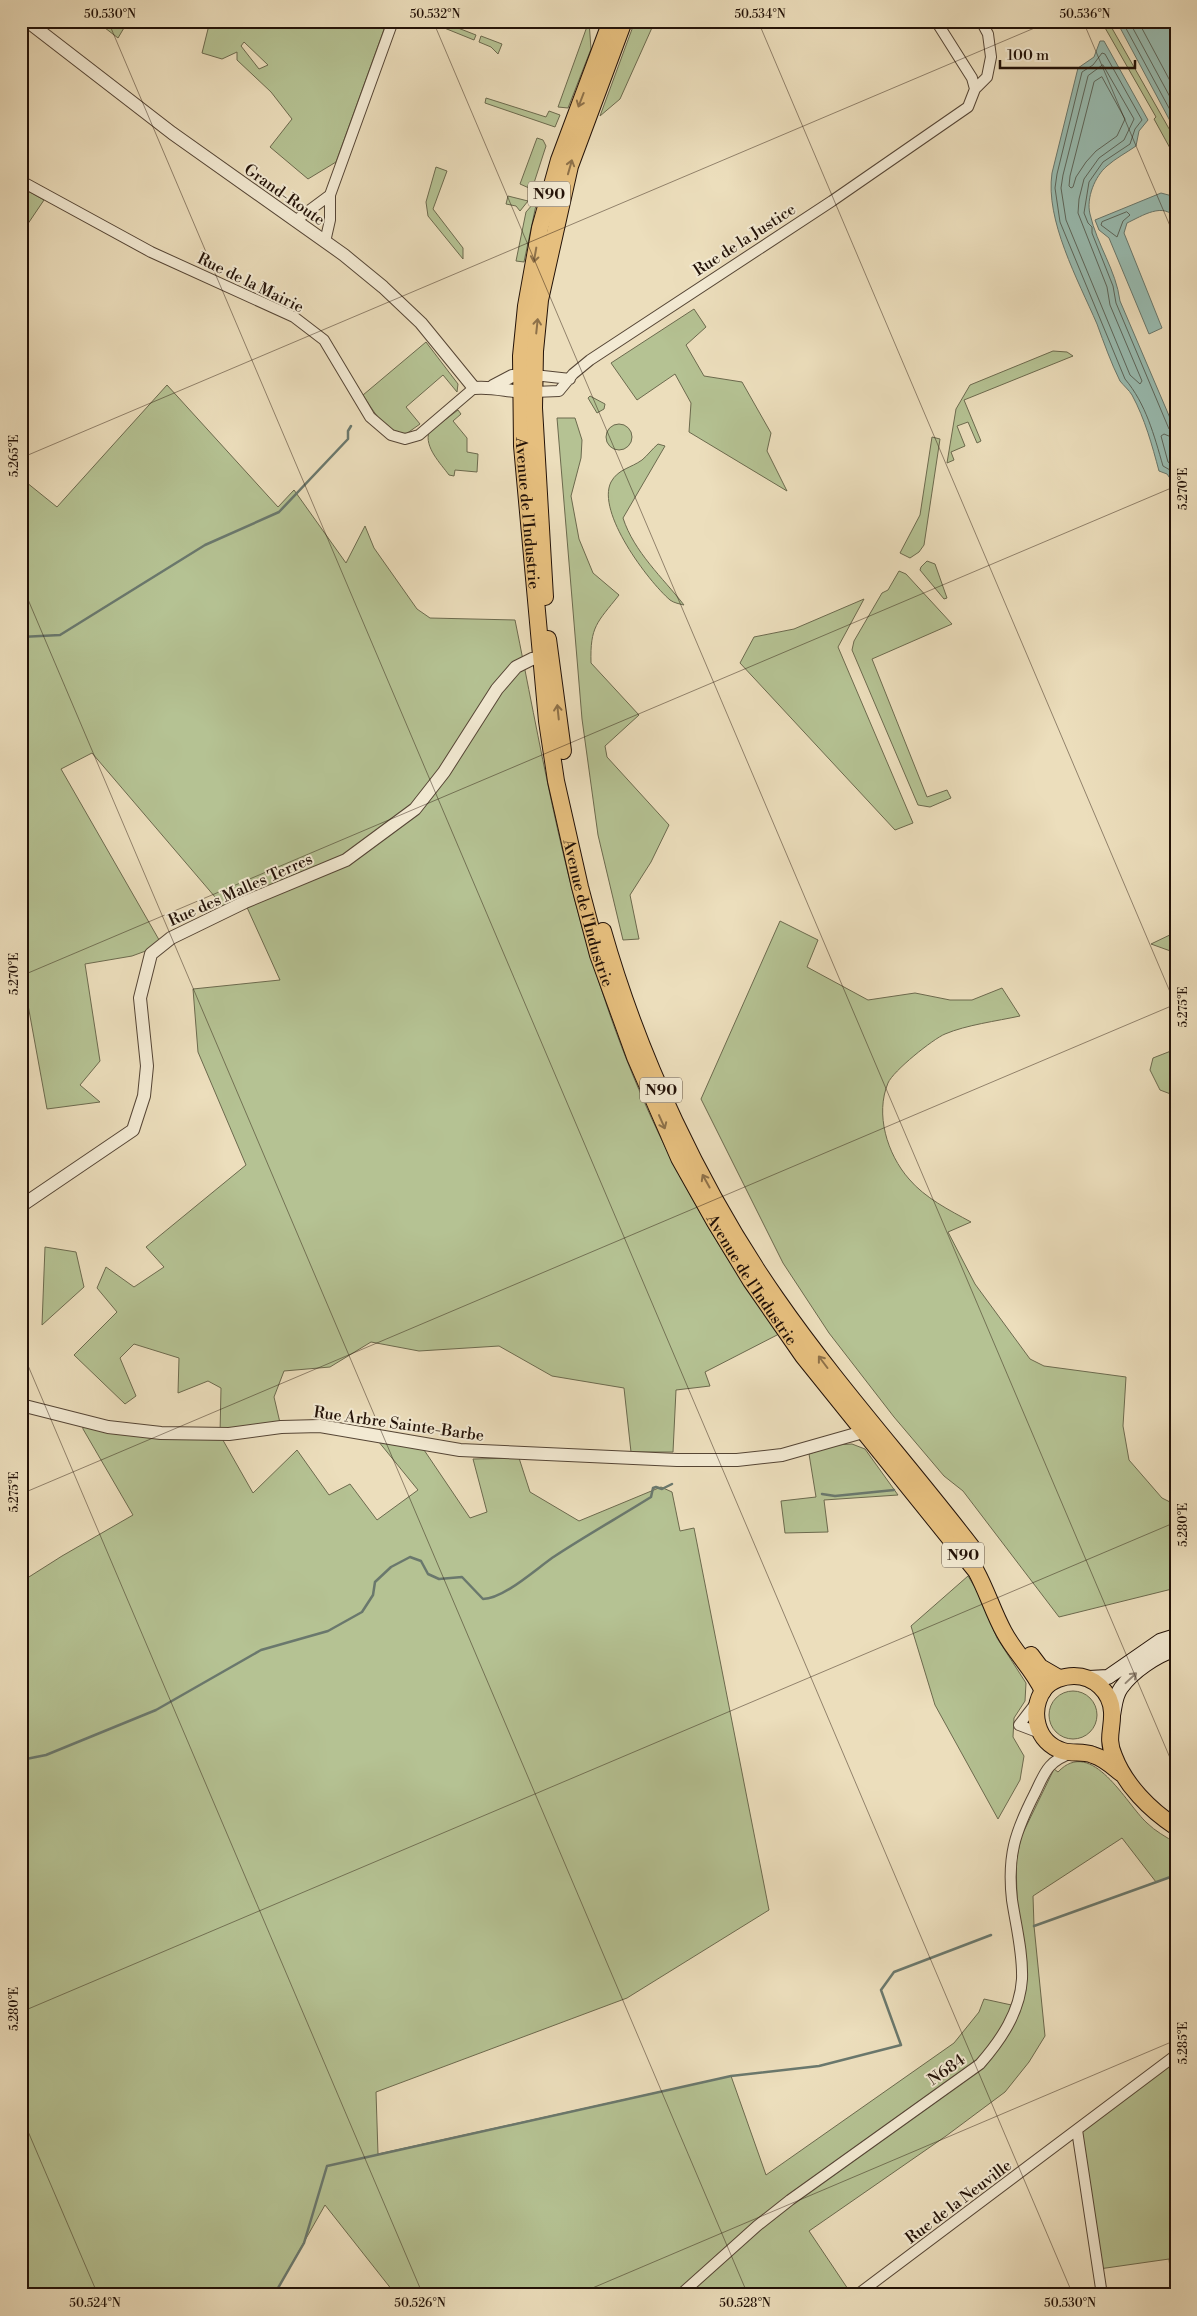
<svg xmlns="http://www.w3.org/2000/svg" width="1197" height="2316" font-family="'Libre Bodoni',serif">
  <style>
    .green { fill: #b5c293; stroke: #6c6a4e; fill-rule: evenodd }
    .water { fill: #99bcb1; stroke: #6a786d }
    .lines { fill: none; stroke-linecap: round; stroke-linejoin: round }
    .shore { stroke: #5e675c; stroke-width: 1 }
    .stream { stroke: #6a786d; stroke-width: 2.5 }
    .minor-casing { stroke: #554535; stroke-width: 12 }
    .tertiary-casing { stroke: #554535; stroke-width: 14 }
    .secondary-casing { stroke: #231208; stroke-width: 16 }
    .primary-casing { stroke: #231208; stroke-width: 18 }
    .minor { stroke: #f3ead3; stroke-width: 10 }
    .tertiary { stroke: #f3ead3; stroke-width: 12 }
    .secondary { stroke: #f3ead3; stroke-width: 14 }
    .primary { stroke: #e6bf7e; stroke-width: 16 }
    .oneway { stroke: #8e7149 }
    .oneway2 { stroke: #958978 }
    .ticks { fill: none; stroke: #231208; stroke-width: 1; stroke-opacity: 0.45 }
    .labels { text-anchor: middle; stroke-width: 4; stroke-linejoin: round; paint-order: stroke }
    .shield { fill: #f3ead3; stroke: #615345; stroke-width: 1 }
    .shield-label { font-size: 15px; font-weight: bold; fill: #231208 }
    .street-label { font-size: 16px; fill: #231208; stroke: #f3ead3 }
    .neatline { fill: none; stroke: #231208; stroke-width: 2 }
    .ticks-label { font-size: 12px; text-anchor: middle; fill: #231208 }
  </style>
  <rect width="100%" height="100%" fill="#ecdebc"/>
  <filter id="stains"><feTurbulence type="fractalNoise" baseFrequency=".004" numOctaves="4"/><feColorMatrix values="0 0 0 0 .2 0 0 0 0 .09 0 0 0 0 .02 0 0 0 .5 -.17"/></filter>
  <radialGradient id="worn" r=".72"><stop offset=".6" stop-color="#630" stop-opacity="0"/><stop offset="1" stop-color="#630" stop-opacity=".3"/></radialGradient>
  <path class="green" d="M96,21H128L118,38Z
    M201,21H387L336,162L308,179L270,147L292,119L271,92L237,60V52L222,59L202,53L208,29ZM244,42L268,65L259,69L241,46Z
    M427,21H440L476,35L474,40Z
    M589,21L591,49L568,108L558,107Z
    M635,21H655L620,99L600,116Z
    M1109,23L1176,141V159L1154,119L1156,117L1104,26Z
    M481,36L502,44L498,54L491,47L479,42Z
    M486,98L546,117L549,111L560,115L555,127L485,103Z
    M537,138L543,140L546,146L533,186L529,188L520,184Z
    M436,167L447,171L433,209L463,248V259L428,216L426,202Z
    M21,187L44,200L21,234Z
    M508,196L528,201L520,211L516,206L506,204Z
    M533,204L536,205L524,262L516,261L526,212Z
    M694,309L706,327L686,345L704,376L742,382L771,433L767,451L787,491L689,432L691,403L675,374L637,400L611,363Z
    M426,342L458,384L457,392L443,375L406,407L420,424L406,434C384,431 374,412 363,395Z
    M1053,351L1067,352L1073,356L964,400L981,441L977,443L968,422L957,426L965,446L951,452L954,460L947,463L956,409L970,385Z
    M167,385L278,507L294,490L346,563L365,526L374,548L417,609L430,618L515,620C540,743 561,869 601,988C626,1066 660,1143 701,1214C724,1256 752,1295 779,1334L705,1372L710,1386L676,1390L673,1452H631L624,1388L552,1376L499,1346L419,1351L371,1342L330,1367L284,1371L274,1397L281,1427L220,1435L253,1493L297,1450L329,1495L350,1484L377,1520L418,1490L374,1436L420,1444L470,1518L487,1512L473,1459L519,1458L530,1492L579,1521L661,1487L672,1492L680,1531L694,1528L769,1910L627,1998L376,2092L378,2154L731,2076L766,2175L954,2043L979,2012L984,1999L1016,2006L1022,1980L1012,1899L1017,1898L1016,1862L1021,1837L1054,1769L1058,1772C1092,1736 1126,1804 1147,1823C1155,1831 1166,1837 1176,1843V1875L1156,1882L1122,1838L1033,1896L1034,1926L1045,2036L1029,2062L1005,2092L946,2136L809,2231L852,2295H396L325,2205L274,2295H21V1582L62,1556L133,1515L83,1429L82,1420L220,1434L221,1388L208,1381L178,1393L179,1358L134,1344L120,1358L136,1396L125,1404L74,1355L117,1312L97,1288L106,1267L134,1287L164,1267L146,1247L246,1165L198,1052L193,989L280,980L245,903L227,911L92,753L61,769L162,945L132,956L85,964L100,1061L80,1085L100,1102L47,1109L24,983H21V478L57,507Z
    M590,396L605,404L604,409L597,413L588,398Z
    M458,410L461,414L453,421L467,438V452L478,454L477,472L455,470L454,476L449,475C441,464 424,447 429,432Z
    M557,418H575L582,440L581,458L571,496L579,539L593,573L619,595C597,623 590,626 591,663L639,715L605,746L607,757L669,825L651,862L630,895L639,939L623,940L598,835L582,719Z
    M606 437a13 13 0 1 1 26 0a13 13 0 1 1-26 0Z
    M932,437L940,439L924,545L919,552L910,558L900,553L920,515Z
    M658,444L665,446L623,518C634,552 663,578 684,605C680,604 674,603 670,600C648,581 596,512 611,482C618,469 631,468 642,460C648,455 652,449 658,444Z
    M927,561L935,564L947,598L944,599L920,570L921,567Z
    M899,571L906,574L952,624L872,659L927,797L947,790L951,798L930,807L918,805L852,650L854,641L882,593L888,590Z
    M864,599L838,647L913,823L895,830L740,663L754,637L794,629Z
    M780,921L818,940L807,967L868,1000L915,993L950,1000H972L1002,988L1020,1016C997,1021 966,1025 945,1034C933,1039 893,1071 888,1083C875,1114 887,1154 909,1179C925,1198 949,1210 971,1222L948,1232L975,1284L1030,1359L1044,1366L1126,1377L1123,1426L1129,1460L1162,1498L1176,1505V1588L1059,1617L963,1491L944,1476L894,1417L829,1333L783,1263L701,1099Z
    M1176,932V953L1151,944Z
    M1176,1049V1096L1160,1090L1150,1070L1153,1058Z
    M45,1247L76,1252L84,1287L42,1325Z
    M852,1444L865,1449L898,1495L824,1500L828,1532L785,1533L781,1501L816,1497L809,1454L834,1445Z
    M968,1576L979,1594L997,1638L1026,1683L1025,1701L1014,1718L1013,1737L1024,1756L1020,1780L998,1819L935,1705L911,1626Z
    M1049 1715a24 24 0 1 1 48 0a24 24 0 1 1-48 0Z
    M1176,2055V2295H1173L1169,2259L1099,2269L1077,2130Z"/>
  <path class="water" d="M1116,21H1176V132L1117,22Z
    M1100,41H1104L1148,120L1139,131L1136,146C1126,153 1116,158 1107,166C1095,176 1086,198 1090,214C1097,245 1116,270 1120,301L1176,432V487L1167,474L1159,471C1152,445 1145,419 1132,395C1129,390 1124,386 1120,381C1111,363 1104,343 1097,324C1078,280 1045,220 1052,173L1078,68L1094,57Z
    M1161,193L1176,197V219C1164,201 1142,216 1127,223L1124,233L1162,328L1149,334L1109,238L1099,230L1095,220Z"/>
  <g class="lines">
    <path class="shore" d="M1122,21L1176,121
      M1129,21L1176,108
      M1138,21L1176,92
      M1103,65L1134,119L1124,140L1099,158L1084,179L1079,199L1078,213L1107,287L1110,305L1142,381L1140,384L1130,375L1066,220L1061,188L1063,175L1088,76Z
      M1102,77L1125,119L1117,136L1096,151L1086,162L1076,177L1073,187L1071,188L1069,186L1070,176L1094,82Z
      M1127,212L1130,215L1123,221L1117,237L1101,225L1102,222Z
      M1176,432L1169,429L1116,303L1113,286L1092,233V227L1088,223L1084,213L1089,182L1103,162L1130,144L1135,129L1142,120L1105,54L1102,53L1093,65L1082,72L1057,174L1055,188L1060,222L1125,379C1146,404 1154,435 1163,466L1170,470L1176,478
      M1176,439L1164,434L1161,436L1168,462L1176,467"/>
    <path class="stream" d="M21,637L60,635L205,545L279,512L348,439V431L351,426
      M822,1494L835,1496L894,1490
      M21,1760L46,1755L156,1710L261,1650L328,1631L362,1612L373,1595L375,1582L391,1567L410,1557L421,1561L428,1574L439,1579L462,1577L483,1599C504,1599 538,1567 555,1556C587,1535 619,1517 651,1497L653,1488L656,1487L662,1489L672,1484
      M1034,1926L1176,1875
      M274,2295L304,2243L327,2166L731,2076L819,2066L901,2045L881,1990L894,1972L991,1935"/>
    <g class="minor-casing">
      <path id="minor" d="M936,21L972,78L975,89
        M21,181L151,252L294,317L324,340L370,417L391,435L405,439L419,435L474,388
        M295,221L330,195
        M325,242L330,220V195L393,21
        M534,375L570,379
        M534,392L559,391L573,374L590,360L832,201L968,107L975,89L987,77L991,57L988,34L981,21
        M1036,1703L1019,1725L1040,1733
        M1077,2130L1102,2295
        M680,2295L757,2226L790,2200L980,2064C1001,2040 1020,2012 1022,1979C1023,1953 1016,1926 1012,1900C1007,1856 1015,1832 1035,1793C1045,1772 1048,1761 1072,1753
        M857,2295L1176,2055"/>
    </g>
    <g class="tertiary-casing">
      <path id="tertiary" d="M27,21L172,133L344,255L383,287L421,323L474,388C494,386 509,392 529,392
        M493,386L512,376L530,375
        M21,1206L133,1130L144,1096L147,1066L140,998L151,954L171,938L245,902L346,860L415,809L444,772L497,689L516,667L532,659L540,658
        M21,1405L108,1427L161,1433L229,1434L281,1427L320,1426L460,1450L677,1460H737L782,1455L863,1432H872"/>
    </g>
    <g class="secondary-casing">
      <path id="secondary" d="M1089,1678L1108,1677L1160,1641L1176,1636
        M1113,1715C1115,1706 1115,1696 1121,1688C1133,1671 1156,1656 1176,1649"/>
    </g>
    <g class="primary-casing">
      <g id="primary">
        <path id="s1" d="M611,21L559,160L540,228L526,306L521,356L522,446L547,721L556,781L580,887L598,955L635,1057L679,1158L715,1222L751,1281L803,1356L976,1571C987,1591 993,1612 1004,1632C1015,1653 1033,1669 1043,1691"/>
        <path d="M545,597L534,408L535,351L540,300L570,166L624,21"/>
        <path d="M548,639L563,751"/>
        <path d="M603,931C639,1058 701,1190 776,1298C837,1386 909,1465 974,1550"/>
        <path d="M1031,1655L1040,1667L1059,1678"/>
        <path d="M1122,1774C1113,1767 1104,1758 1093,1755C1083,1751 1073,1754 1063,1751C1036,1743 1029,1711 1044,1689C1051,1680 1064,1676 1074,1676C1094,1676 1111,1692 1112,1712C1113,1729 1106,1738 1114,1756C1125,1785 1150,1810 1176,1827"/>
      </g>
    </g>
    <use href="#minor" class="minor"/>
    <use href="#tertiary" class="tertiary"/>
    <use href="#secondary" class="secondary"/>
    <use href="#primary" class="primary"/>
  </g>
  <defs><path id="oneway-shaft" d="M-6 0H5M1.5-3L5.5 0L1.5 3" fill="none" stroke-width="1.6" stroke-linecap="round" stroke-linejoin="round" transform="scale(1.25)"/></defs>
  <g class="oneway">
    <use href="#oneway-shaft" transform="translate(581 100) rotate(111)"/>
    <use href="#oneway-shaft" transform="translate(570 167) rotate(-74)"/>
    <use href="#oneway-shaft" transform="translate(535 255) rotate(100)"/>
    <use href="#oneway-shaft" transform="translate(537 326) rotate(-84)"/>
    <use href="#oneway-shaft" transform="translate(558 712) rotate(-96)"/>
    <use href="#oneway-shaft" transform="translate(662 1122) rotate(66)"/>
    <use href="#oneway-shaft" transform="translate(706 1181) rotate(-119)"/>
    <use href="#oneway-shaft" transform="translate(823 1362) rotate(-127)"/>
  </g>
  <use class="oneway2" href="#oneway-shaft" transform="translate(1131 1678) rotate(-43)"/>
  <path class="ticks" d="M108,21L1073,2295M433,21L1176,1772M758,21L1176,1006M1083,21L1176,240M21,458L1051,21M21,583L748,2295M21,976L1176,486M21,1349L423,2295M21,1494L1176,1004M21,2012L1176,1522M21,2115L98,2295M576,2295L1176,2040"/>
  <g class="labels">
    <g class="shield">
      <rect x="528" y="181.5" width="42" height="25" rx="4"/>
      <rect x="640" y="1077.5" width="42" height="25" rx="4"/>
      <rect x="942" y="1542.5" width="42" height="25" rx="4"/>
    </g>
    <g class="shield-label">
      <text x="549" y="199">N90</text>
      <text x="661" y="1095">N90</text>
      <text x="963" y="1560">N90</text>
    </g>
    <g class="street-label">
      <text transform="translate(285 194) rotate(35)" y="6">Grand-Route</text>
      <text transform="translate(744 239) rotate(-33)" y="6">Rue de la Justice</text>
      <text transform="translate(251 282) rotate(26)" y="6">Rue de la Mairie</text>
      <text dy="6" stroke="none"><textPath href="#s1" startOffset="506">Avenue de l'Industrie</textPath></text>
      <text transform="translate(240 889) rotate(-24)" y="6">Rue des Malles Terres</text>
      <text dy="6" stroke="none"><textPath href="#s1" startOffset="911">Avenue de l'Industrie</textPath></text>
      <text dy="6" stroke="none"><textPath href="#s1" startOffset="1315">Avenue de l'Industrie</textPath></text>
      <text transform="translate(399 1423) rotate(8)" y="6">Rue Arbre Sainte-Barbe</text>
      <text transform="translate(946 2069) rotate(-35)" y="6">N684</text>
      <text transform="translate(958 2201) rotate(-37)" y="6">Rue de la Neuville</text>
    </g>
  </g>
  <rect width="1197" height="2316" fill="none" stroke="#ecdebc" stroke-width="55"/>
  <path d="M1000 60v8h135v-8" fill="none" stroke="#231208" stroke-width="2.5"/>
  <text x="1007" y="60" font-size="15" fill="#231208" stroke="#f3ead3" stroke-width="4" paint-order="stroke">100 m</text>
  <rect x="28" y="28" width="1142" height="2260" class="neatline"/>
  <g class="ticks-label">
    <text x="110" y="18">50.530°N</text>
    <text x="435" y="18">50.532°N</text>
    <text x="760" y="18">50.534°N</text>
    <text x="1085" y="18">50.536°N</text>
    <text transform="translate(14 456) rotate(-90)" y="4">5.265°E</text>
    <text transform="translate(1183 489) rotate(-90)" y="4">5.270°E</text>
    <text transform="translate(14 974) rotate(-90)" y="4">5.270°E</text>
    <text transform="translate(1183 1007) rotate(-90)" y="4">5.275°E</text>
    <text transform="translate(14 1492) rotate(-90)" y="4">5.275°E</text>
    <text transform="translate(1183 1525) rotate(-90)" y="4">5.280°E</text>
    <text transform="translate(14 2009) rotate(-90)" y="4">5.280°E</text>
    <text transform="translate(1183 2043) rotate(-90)" y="4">5.285°E</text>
    <text x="95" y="2307">50.524°N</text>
    <text x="420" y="2307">50.526°N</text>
    <text x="745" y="2307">50.528°N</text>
    <text x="1070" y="2307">50.530°N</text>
  </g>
  <rect width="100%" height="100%" filter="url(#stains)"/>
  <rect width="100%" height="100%" fill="url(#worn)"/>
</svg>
